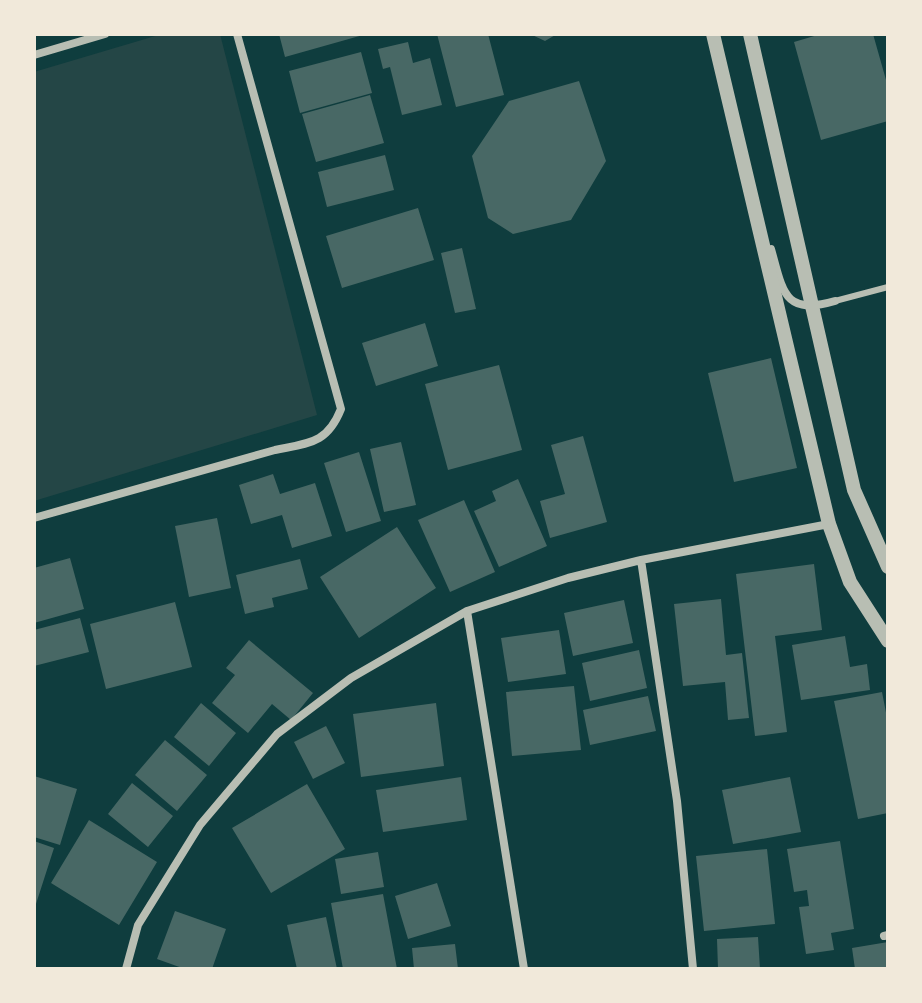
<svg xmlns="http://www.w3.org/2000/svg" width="922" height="1003" font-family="Raleway,sans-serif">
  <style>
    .green { fill: #244646 }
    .building { fill: #486865 }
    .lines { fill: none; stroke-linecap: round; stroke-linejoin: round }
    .service { stroke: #b8beb3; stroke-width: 6 }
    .minor { stroke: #b8beb3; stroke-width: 8 }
    .tertiary { stroke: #b8beb3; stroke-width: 14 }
  </style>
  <rect width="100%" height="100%" fill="#0f3d3e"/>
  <path class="green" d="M162,34H220L317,415L34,501V72Z"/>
  <path class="building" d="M279,34H363V35L285,57Z
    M437,34H488L504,95L456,107Z
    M530,34H557L545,41Z
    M821,34H873L888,87V121L821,140L794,42Z
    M408,42L413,63L430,58L442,105L402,115L390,67L383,69L378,49Z
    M361,52L372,93L300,113L289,71Z
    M579,81L606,161L571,220L513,234L488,218L472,156L509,101Z
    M370,95L384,143L316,162L302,114Z
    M385,155L394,190L327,207L318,172Z
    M418,208L434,260L342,288L326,236Z
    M462,248L476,309L455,313L441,253Z
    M425,323L438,366L376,386L362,343Z
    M771,358L797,468L734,482L708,373Z
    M499,365L522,450L448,470L425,384Z
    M583,436L607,522L550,538L540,501L565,494L551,445Z
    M401,442L416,505L384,512L370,449Z
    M359,452L381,521L346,532L324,463Z
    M273,474L280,494L315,483L332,536L292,548L282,515L251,524L239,485Z
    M518,479L547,546L499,567L474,511L496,501L492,491Z
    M464,500L495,572L450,592L418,520Z
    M217,518L231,588L189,597L175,526Z
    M397,527L436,588L359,638L320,577Z
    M70,558L84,609L34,623V568Z
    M300,559L308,589L272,598L274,607L245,614L236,575Z
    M814,564L822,630L775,636L787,732L755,736L736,574Z
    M721,599L726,655L742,653L749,718L728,720L725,682L683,686L674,604Z
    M624,600L633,643L573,656L564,613Z
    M175,602L192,667L106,689L90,624Z
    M80,618L89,652L34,666V630Z
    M559,630L566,674L508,682L501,638Z
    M845,636L850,667L867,664L870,690L801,700L792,645Z
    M249,640L313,693L291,720L272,704L248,733L212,703L235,675L226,668Z
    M639,650L647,688L590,701L582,663Z
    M574,686L581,750L512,756L506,692Z
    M882,692L888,723V813L858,819L834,701Z
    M648,696L656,731L590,745L583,710Z
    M201,703L236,733L209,766L174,737Z
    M436,703L444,766L361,777L353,714Z
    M326,726L345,763L313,779L294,742Z
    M165,740L207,775L177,811L135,775Z
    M34,776L77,789L60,845L34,837Z
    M461,777L467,820L383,832L376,790Z
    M790,777L801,832L733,844L722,790Z
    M132,783L173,816L148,847L108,814Z
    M307,784L345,849L271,893L232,828Z
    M89,820L157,862L119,925L51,883Z
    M34,841L54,848L35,907H34Z
    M840,841L854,929L831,933L834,950L806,954L799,907L809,906L807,890L794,892L787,849Z
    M767,849L775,924L704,931L696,856Z
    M378,852L384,887L341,894L335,859Z
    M437,883L451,926L408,939L395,896Z
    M383,894L397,969H343L331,903Z
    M175,911L226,929L212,969H185L157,959Z
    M326,917L337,969H297L287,925Z
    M758,937L760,969H718L717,939Z
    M888,942V969H855L852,948Z
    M455,944L458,969H414L412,948Z"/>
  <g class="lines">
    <path class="service" d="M835,301L888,287"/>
    <path class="minor" d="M34,55L105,34
      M771,249C783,292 784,316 835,301
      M34,518L275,450C309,443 327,444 341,409L237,34
      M641,560L677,801L693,969
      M467,611L524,969
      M884,936L888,935
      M126,969L138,925L200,825L277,734L351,678L467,611L568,578L641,560L829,524"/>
    <path class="tertiary" d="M713,34L829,524L850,582L888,641
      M750,34L854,490L888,567"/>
  </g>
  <rect width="922" height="1003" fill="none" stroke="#f1e9da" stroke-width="72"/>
</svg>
